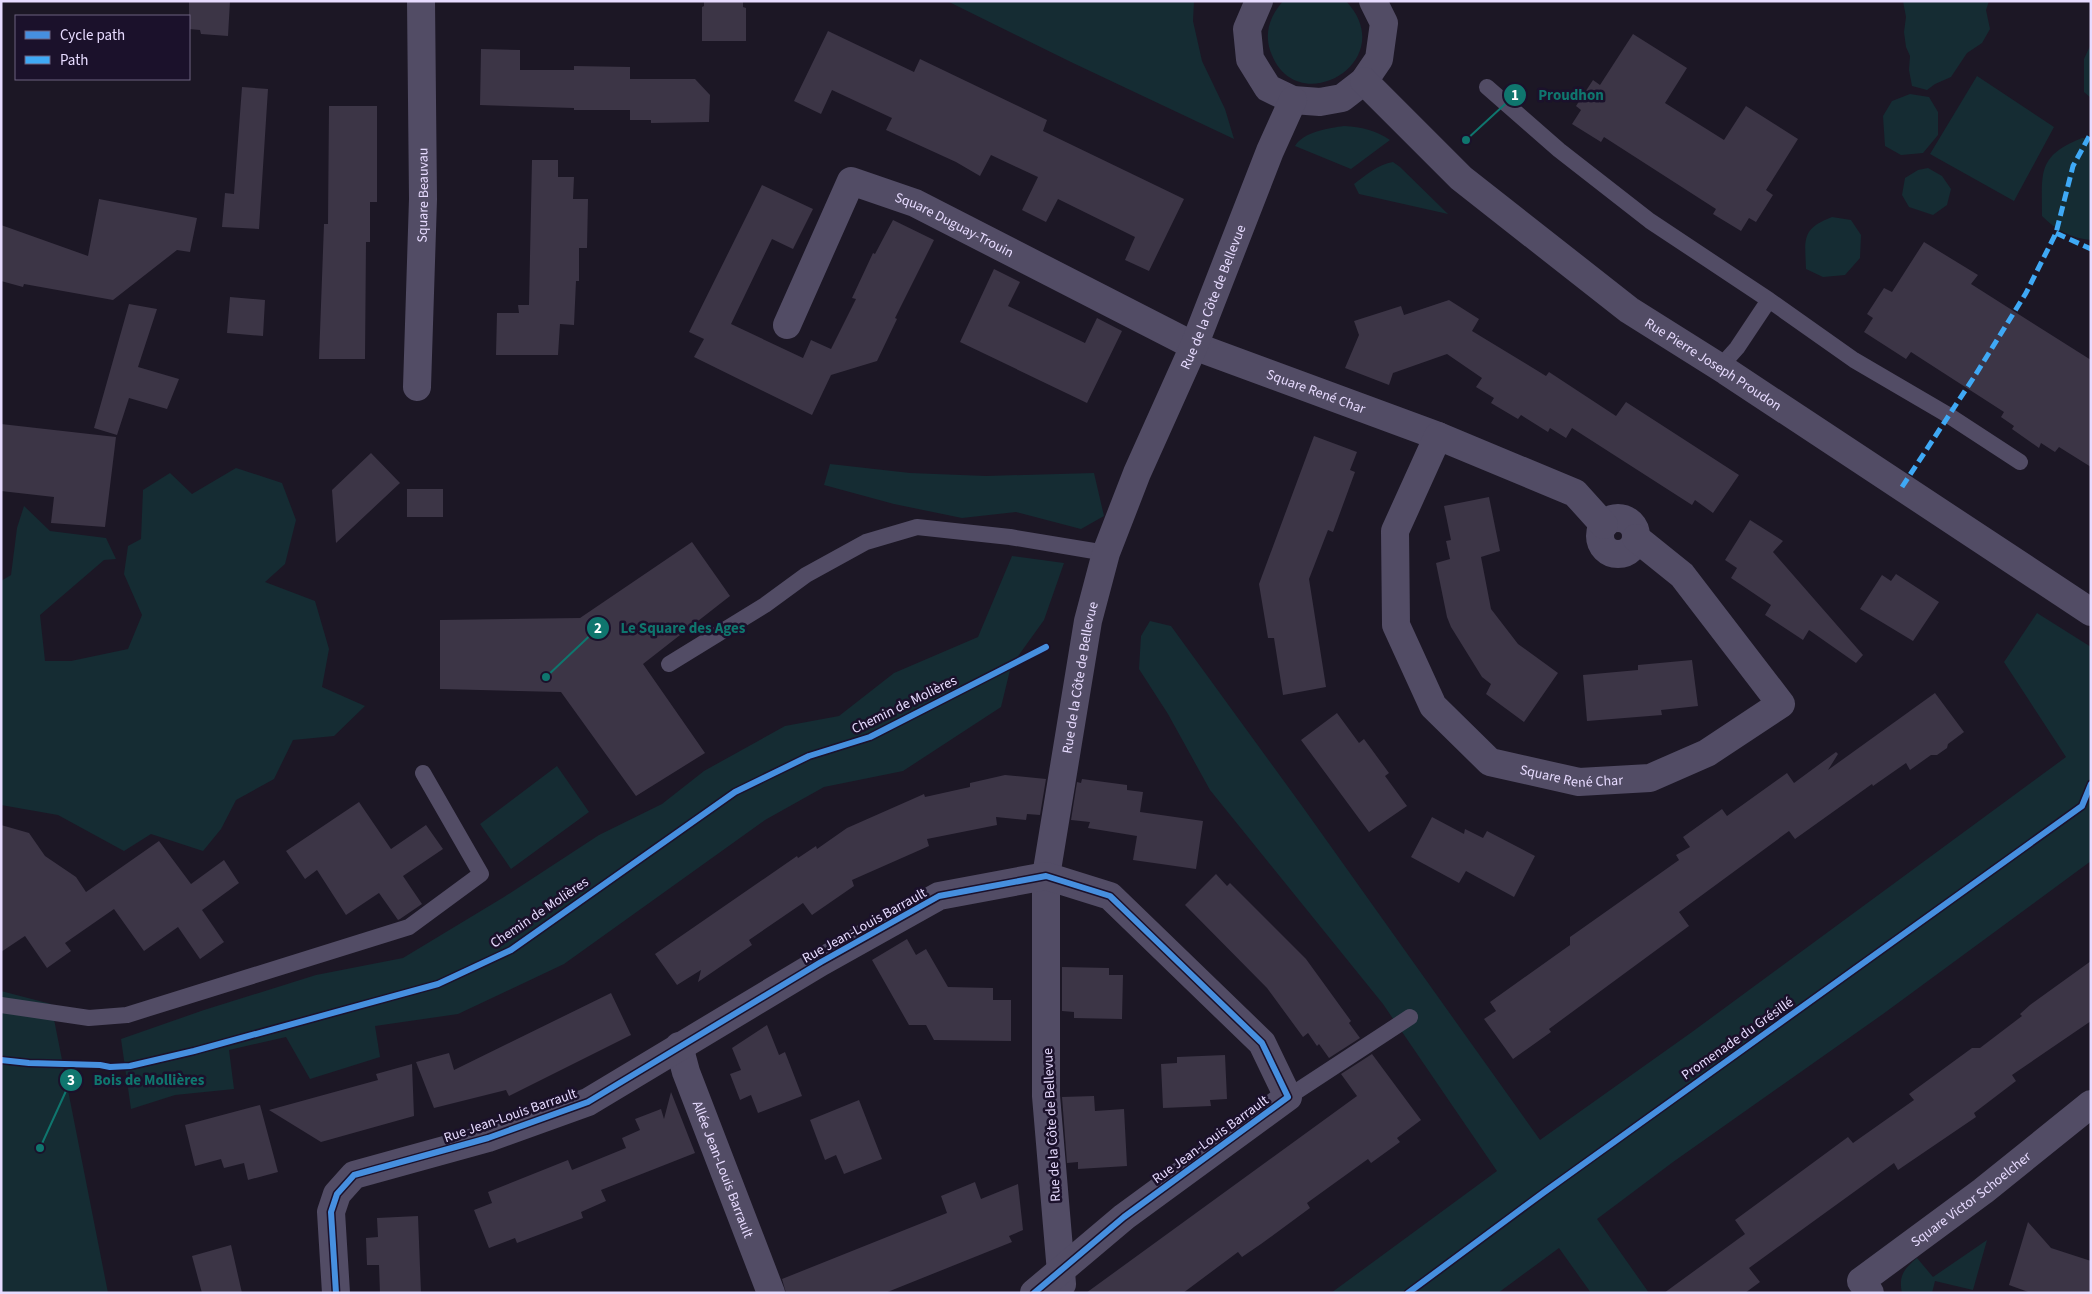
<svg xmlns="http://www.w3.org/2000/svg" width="2092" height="1294" font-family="'Source Sans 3',sans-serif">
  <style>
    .green { fill: #152c33 }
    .building { fill: #3c3546 }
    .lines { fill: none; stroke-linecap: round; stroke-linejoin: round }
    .service { stroke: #524c65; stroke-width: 16 }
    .minor { stroke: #524c65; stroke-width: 28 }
    .quiet { stroke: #3fa9f5; stroke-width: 5; stroke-dasharray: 10 5; stroke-linecap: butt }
    .cycleway-casing { stroke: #1b112b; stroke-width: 9 }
    .cycleway { stroke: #468fdf; stroke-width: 6 }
    .labels { text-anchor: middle; stroke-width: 5; stroke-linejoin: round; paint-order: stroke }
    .street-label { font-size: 14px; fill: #e7dbff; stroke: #1b112b }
    .leader { fill: none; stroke: #0f766e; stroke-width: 2 }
    .callout-dot { fill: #0f766e; stroke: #1b112b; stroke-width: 2 }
    .mark-label { font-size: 15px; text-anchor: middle; font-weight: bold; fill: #fff }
    .callout-label { font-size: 15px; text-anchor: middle; font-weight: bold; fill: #0f766e; stroke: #1b112b; stroke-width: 5; stroke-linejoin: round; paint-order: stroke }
  </style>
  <rect width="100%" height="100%" fill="#1c1725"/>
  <path class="green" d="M947,1H1194L1193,21L1202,61L1225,109L1234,139L1073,63Z
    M1283,1H1346C1403,62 1294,124 1270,50C1264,31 1271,15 1283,1Z
    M1903,1H1989L1986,10L1990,29L1982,43L1967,53L1951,77L1935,84L1927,90L1912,86L1909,70L1910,56L1906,47L1904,32L1906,17Z
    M2091,44V98L2084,92V59Z
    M1977,76L2054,127L2014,201L1930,154Z
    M1910,94L1929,97L1938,112V135L1923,153L1901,155L1885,146L1883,116L1892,101Z
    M1344,126C1362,127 1375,130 1390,140L1351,169L1295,146C1303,132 1329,128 1344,126Z
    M2082,138H2091V240C2071,238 2056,230 2042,216C2042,172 2037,156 2082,138Z
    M1393,162L1400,167L1448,214L1359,194L1354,184C1365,176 1378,164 1393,162Z
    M1928,168L1942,176L1951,189L1947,205L1933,215L1909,207L1902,195L1905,178L1918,170Z
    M1832,217L1851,220L1861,235L1860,258L1845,275L1823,277L1806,269C1805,239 1801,229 1832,217Z
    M830,464L910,473L986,476L1094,473L1104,516L1081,529L1016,512L962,518L894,504L824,485Z
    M236,468L282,483L296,520L285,564L265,582L315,601L329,649L322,687L365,706L334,736L293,740L274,779L236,800L221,829L203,851L151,834L124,851L58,815L1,805V581L11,575L17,528L24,506L50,531L106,538L116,559L104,560L40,615L45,661H71L128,649L142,615L124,574L128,546L141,539L143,490L170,473L192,494Z
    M1012,556L1064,563L1044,620L1011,666L1001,707L903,771L824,787L765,820L564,964L458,1014L375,1026L380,1057L310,1079L286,1037L229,1050L234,1089L175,1095L131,1109L121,1039L204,1010L316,975L403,958L504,897L599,835L662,804L704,771L785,726L839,716L894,673L978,637Z
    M2037,613L2091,647V861L1883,1014L1673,1162L1597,1219L1649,1293H1591L1559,1248L1498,1293H1331L1497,1171L1383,1004L1210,790L1168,714L1139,669L1141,636L1150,621L1171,626L1302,806L1540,1140L1692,1032L2066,757L2004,662Z
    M557,766L589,812L511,869L480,824Z
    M1,991L51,1004L108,1293H1Z
    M1987,1240L1973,1290L1935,1281L1932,1293H1902C1898,1275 1905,1268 1917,1258L1933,1277Z"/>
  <path class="building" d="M189,1H230L228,36L201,34L200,30L189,29Z
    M704,1H743V7L746,8V41H702V7L704,6Z
    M828,31L914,72L920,59L1047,120L1043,131L1184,199L1149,271L1125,260L1135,237L1058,199L1046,222L1022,210L1038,177L991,155L980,176L956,162L886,130L892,118L832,90L821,114L794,101Z
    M1633,34L1687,68L1665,103L1724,140L1746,106L1798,139L1766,190L1773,195L1756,222L1749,218L1741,231L1713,214L1716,209L1604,137L1601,142L1572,124L1581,110L1576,106L1593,80L1600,85Z
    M481,49L520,50V70H574V66L630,67V79H695L710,95L709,122L651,123V120H630V110H574V108L480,105Z
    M242,87L268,89L259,229L222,227L225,193L234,194Z
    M329,106H377V202H370V242H366L365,359H319L324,224H328Z
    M532,160H558V177H574L573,199H588L587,248H579V281H576L574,325L560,324L558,355H496L497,313H519L518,305H529Z
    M762,185L813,209L793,249L772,239L731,324L803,358L811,340L831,349L856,299L852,298L873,253L875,254L893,220L934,240L895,318L897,319L877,361L831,375L812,415L694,357L704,339L689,332Z
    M99,199L197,218L190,252L177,250L113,300L24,284L23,287L1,281V225L88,256Z
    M1924,242L1978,275L1971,284L2091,360V467L2059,447L2055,452L2041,443L2039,448L2012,429L2014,426L2001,417L2004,412L1911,352L1906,359L1864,332L1873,318L1867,314L1884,288L1892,292Z
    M994,269L1020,282L1008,306L1085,343L1097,318L1122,331L1087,403L960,342Z
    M230,297L265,300L263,336L227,333Z
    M1449,300L1479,319L1472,331L1546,376L1549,372L1616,416L1626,402L1739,475L1713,513L1695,500L1692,505L1572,428L1566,438L1550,428L1548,432L1521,415L1518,419L1491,403L1494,398L1476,387L1482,378L1447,354L1393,373L1389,385L1345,368L1359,335L1354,321L1401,306L1404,315Z
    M129,304L157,309L138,367L179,379L167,409L129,398L117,435L94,428Z
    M1,424L116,437L105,527L51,523L54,497L1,491Z
    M1314,436L1357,452L1350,470L1355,472L1333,532L1328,530L1309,579L1326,687L1283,695L1274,638H1268L1259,584Z
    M371,453L400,483L336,543L332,490Z
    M407,489H443V517H407Z
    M1489,497L1500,551L1481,557L1491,609L1518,644L1558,673L1524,722L1486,694L1491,684L1482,677L1451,627L1447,617L1436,563L1450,559L1446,541L1451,540L1444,506Z
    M1750,520L1783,541L1773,552L1863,655L1856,663L1809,630L1803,640L1765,615L1771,605L1731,578L1737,568L1725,560Z
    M692,542L730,596L643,664L705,753L636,796L561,692L440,689V620L580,618Z
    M1896,574L1939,602L1913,641L1860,609L1882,575L1891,581Z
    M1692,660L1698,706L1661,710L1662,715L1587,721L1583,675L1638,670V665Z
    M1935,693L1964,732L1948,744L1947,748L1937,755H1931L1910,770L1906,763L1873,786L1872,784L1795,839L1789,831L1679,912L1689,926L1549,1029L1551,1032L1513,1059L1484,1019L1496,1011L1490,1002L1570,945V937L1580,930L1679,860L1676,855L1690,847L1683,837L1722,809L1727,816L1787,773L1794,783L1836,752L1838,754L1828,770Z
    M1337,713L1359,743L1364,739L1389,773L1385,776L1407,806L1369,832L1301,740Z
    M1005,775L1046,779L1040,815L1027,814L1026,820L996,817L997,825L927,839L929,846L852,880L854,886L812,915L803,903L749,940L752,945L698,982L701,970L677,985L655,954L797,856L798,858L816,846L817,849L847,828L924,794L925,797L970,787V783Z
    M1082,779L1127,785V790L1143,792L1140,812L1203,821L1196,869L1133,860L1137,836L1088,828L1090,822L1071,820L1077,782L1081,783Z
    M359,802L391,849L426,825L443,849L403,876L422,904L400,919L398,920L379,893L346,915L317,870L305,879L286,851Z
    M1432,817L1464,834L1465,829L1483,838L1487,831L1535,856L1514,897L1466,871L1459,883L1411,857Z
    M1,825L29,833L45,856L76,877L86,892L159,841L191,884L224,860L239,883L202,910L224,942L200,959L178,927L144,951L114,909L65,943L71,951L47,968L25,936L1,952Z
    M1216,874L1227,886L1230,883L1306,959L1351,1021L1349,1023L1360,1038L1329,1058L1319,1044L1317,1046L1308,1033L1303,1037L1267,988L1185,905Z
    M907,939L916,955L926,949L948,987L993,988V1000H1011V1041L934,1040L926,1025H909L872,960Z
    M2091,961V1021L2012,1075L2016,1081L1974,1113L1976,1117L1898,1170L1894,1163L1749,1268L1760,1282L1745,1293H1664L1745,1234L1735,1220L1848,1137L1853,1143L1914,1100L1909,1094L1972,1048H1980L2022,1016L2020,1014L2030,1005Z
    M1062,967L1109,968V975H1123L1122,1019L1074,1018V1012L1062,1011Z
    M611,993L631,1035L509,1096L506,1090L434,1108L416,1062L449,1053L454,1070Z
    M767,1025L779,1055L785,1052L802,1096L758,1113L751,1095L740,1100L730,1074L741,1070L732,1048Z
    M1372,1054L1421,1120L1397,1138L1400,1142L1371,1163L1368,1159L1307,1203L1310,1208L1261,1244L1242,1257L1238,1252L1183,1293H1086L1357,1096L1341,1074Z
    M1225,1055L1227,1099L1210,1100L1211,1106L1163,1108L1161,1064L1177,1063V1057Z
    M412,1064L414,1116L321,1142L269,1110L378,1080L376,1074Z
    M671,1092L695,1153L601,1190L606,1201L581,1212L583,1218L517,1243L515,1238L489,1248L474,1210L492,1203L488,1192L568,1160L572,1170L626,1148L622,1138L640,1130L635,1119L661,1109L664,1119Z
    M1094,1096L1095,1111L1124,1109L1127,1166L1078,1169V1162L1067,1163L1062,1097Z
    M859,1100L882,1159L844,1174L836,1155L825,1160L810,1120Z
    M260,1105L278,1172L248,1180L244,1163L224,1168L221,1159L195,1166L185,1125Z
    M975,1182L981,1199L1018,1184L1023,1230L1009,1236L1012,1242L885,1293H786L782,1279L947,1213L941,1196Z
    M418,1216L421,1293H380L379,1265H367L366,1238L378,1237L377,1218Z
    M2028,1222L2051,1248L2091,1261V1293H2031L2009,1285Z
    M231,1245L242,1293H202L192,1256Z"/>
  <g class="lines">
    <path class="service" d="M1487,87L1559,150L1650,221L1769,300L1854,360L1948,415L2020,462
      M1720,367L1737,348L1769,300
      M669,664L765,605L806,575L866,542L917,527L1010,537L1106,553
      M1,1005L89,1018L127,1015L409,927L481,874L423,773
      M1288,1097L1410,1017"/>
    <g class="minor">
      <path d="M1259,1L1247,29L1250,59L1268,88L1293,100L1320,102L1342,98L1364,81L1379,59L1384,23L1373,1"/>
      <path id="s1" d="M1364,81L1461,178L1629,310L1726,371L2091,612"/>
      <path id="s2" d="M787,325L851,181L915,203L1194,346L1438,436"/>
      <path id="s3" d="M417,387L423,199L421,1"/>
      <circle cx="1618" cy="536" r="18"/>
      <path id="s4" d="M1604,525L1575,493L1438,436L1395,531L1396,625L1433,706L1490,762L1579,782L1650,778L1707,753L1781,704L1682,575L1636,538"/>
      <path id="s5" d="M679,1046L686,1072L771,1293"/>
      <path id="s6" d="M1062,1284L1046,1096V876L1088,621L1106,553L1137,473L1194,346L1270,151L1293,100"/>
      <path d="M336,1293L331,1212L337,1194L354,1175L488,1138L588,1102L821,962L939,896L1046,876L1110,896L1262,1043L1288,1097L1124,1217L1034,1293"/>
      <path id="s7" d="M1870,1293L1861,1281L1983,1191L2091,1104"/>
    </g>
    <path class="quiet" d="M2056,233L2091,249
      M1902,487L1976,374L2026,293L2056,233L2073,166L2091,133"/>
    <g class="cycleway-casing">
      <path id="cycleway" d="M1,1060L29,1063L100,1065L110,1067L130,1066L194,1051L438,984L511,950L735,792L809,756L870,737L1046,647
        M336,1293L331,1212L337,1194L354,1175L488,1138L588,1102L821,962L939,896L1046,876L1110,896L1262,1043L1288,1097L1124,1217L1034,1293
        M1408,1293L1543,1193L2082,806L2091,784"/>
    </g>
    <use href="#cycleway" class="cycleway"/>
  </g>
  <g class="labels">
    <g class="street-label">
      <text dy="5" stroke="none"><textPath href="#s3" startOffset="192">Square Beauvau</textPath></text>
      <text dy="5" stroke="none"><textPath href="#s2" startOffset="270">Square Duguay-Trouin</textPath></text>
      <text dy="5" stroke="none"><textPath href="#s6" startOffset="1015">Rue de la Côte de Bellevue</textPath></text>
      <text dy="5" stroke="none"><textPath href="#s1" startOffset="451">Rue Pierre Joseph Proudon</textPath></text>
      <text dy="5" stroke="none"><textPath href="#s2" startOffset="669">Square René Char</textPath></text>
      <text dy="5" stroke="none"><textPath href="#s6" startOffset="610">Rue de la Côte de Bellevue</textPath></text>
      <text transform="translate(904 704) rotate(-26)" y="5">Chemin de Molières</text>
      <text dy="5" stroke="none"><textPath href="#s4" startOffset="642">Square René Char</textPath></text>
      <text transform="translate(539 912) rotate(-34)" y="5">Chemin de Molières</text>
      <text transform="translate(864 925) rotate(-29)" y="5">Rue Jean-Louis Barrault</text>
      <text transform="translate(1737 1038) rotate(-35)" y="5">Promenade du Grésillé</text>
      <text transform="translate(510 1115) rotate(-19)" y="5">Rue Jean-Louis Barrault</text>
      <text transform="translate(1051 1125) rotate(-93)" y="5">Rue de la Côte de Bellevue</text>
      <text transform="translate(1210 1139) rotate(-36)" y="5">Rue Jean-Louis Barrault</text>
      <text dy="5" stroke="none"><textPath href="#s5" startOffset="131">Allée Jean-Louis Barrault</textPath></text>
      <text dy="5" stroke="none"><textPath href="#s7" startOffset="152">Square Victor Schoelcher</textPath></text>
    </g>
  </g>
  <path class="leader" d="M1466 140L1515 95M546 677L598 628M40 1148L71 1080"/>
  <g class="callout-dot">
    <circle cx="1466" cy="140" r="5"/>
    <circle cx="546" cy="677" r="5"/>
    <circle cx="40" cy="1148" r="5"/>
    <circle cx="1515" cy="95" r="12"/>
    <circle cx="598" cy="628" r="12"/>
    <circle cx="71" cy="1080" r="12"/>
  </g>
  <g class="mark-label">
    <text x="1515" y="100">1</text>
    <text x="598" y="633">2</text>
    <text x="71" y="1085">3</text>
  </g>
  <g class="callout-label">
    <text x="1571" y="100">Proudhon</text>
    <text x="683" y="633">Le Square des Ages</text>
    <text x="149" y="1085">Bois de Mollières</text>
  </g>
  <rect width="2092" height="1294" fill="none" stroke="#e7dbff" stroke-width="5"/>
  <rect x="15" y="15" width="175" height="65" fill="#1b112b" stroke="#6d6280"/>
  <rect x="25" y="31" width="25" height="8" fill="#468fdf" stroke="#6d6280"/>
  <text x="60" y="40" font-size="15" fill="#e7dbff">Cycle path</text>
  <rect x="25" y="56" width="25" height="8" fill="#3fa9f5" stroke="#6d6280"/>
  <text x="60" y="65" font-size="15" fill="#e7dbff">Path</text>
</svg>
